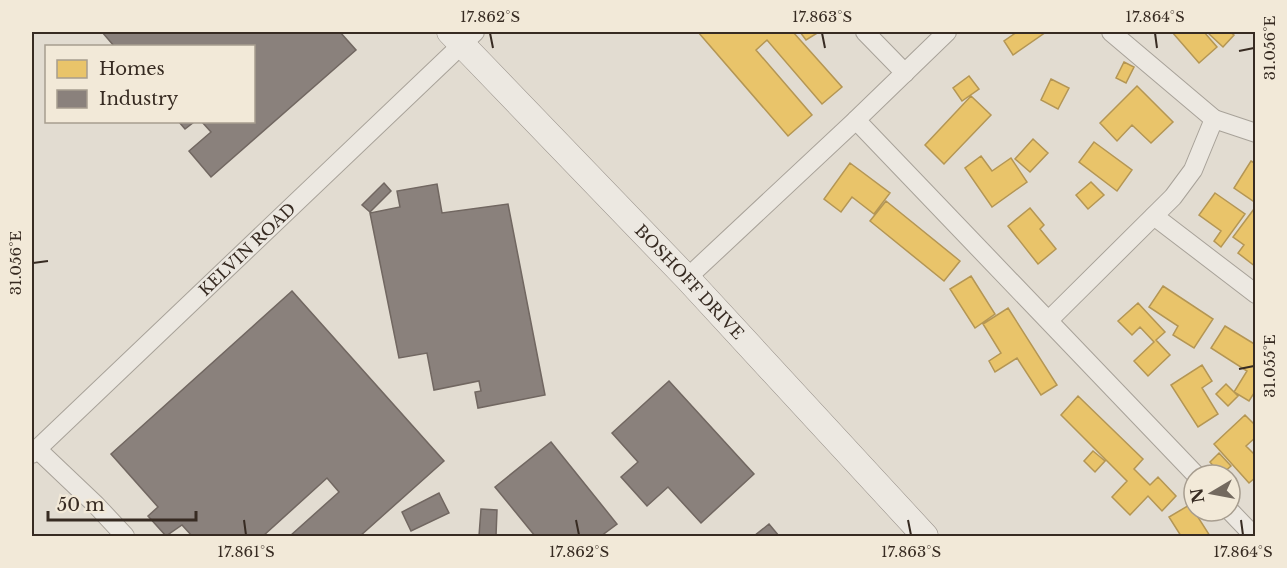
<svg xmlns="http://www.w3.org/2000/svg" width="1287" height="568" font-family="'Libre Baskerville',serif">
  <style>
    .homes { fill: #e9c46a; stroke: #b49654; stroke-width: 1.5 }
    .industry { fill: #8a817c; stroke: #716761; stroke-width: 1.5 }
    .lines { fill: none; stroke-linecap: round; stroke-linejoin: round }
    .minor-casing { stroke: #a8a299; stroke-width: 20 }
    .secondary-casing { stroke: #98918a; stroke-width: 27 }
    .minor { stroke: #ece8e1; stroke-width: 18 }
    .secondary { stroke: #ece8e1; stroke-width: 26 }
    .ticks { fill: none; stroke: #372b22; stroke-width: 2 }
    .labels { text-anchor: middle; stroke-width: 6; stroke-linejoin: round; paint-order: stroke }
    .street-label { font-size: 16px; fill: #372b22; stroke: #f2e9d8 }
    .neatline { fill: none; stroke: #372b22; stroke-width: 2 }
    .ticks-label { font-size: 15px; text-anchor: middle; fill: #372b22 }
  </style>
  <rect width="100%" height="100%" fill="#e2dcd1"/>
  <path class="homes" d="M698,32H793L842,87L822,104L767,40L756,50L812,115L788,136Z
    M800,32H819L806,40Z
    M1017,32H1046L1013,55L1004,41Z
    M1172,32H1204L1217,47L1199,63Z
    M1207,32H1230L1234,35L1223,47Z
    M1124,62L1134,67L1126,83L1116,78Z
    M969,76L979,89L962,101L953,88Z
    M1051,79L1069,88L1058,109L1041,100Z
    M1137,86L1173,122L1151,143L1132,125L1117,141L1100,123Z
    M971,96L991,115L944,164L925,145Z
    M1033,139L1048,153L1030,172L1015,159Z
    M1094,142L1132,170L1117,191L1079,162Z
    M981,156L992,171L1011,158L1027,182L992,207L965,168Z
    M1251,161L1256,164V203L1234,188Z
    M850,163L890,193L874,214L852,197L841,212L824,199Z
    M1091,182L1104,195L1088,209L1076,195Z
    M1215,193L1245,214L1221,247L1214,241L1221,231L1199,215Z
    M886,201L960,261L944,281L870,221Z
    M1030,208L1044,225L1040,229L1056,249L1038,264L1008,226Z
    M1254,209L1256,211V267L1238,253L1244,245L1233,237Z
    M971,276L995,314L975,328L950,289Z
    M1163,286L1213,319L1194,348L1173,335L1178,326L1149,307Z
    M1138,303L1165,332L1156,340L1170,355L1148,376L1134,361L1154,342L1140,327L1132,335L1118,321Z
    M1008,308L1057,385L1041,395L1017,358L995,372L989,361L1001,353L983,324Z
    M1225,326L1256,345V390L1249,401L1234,392L1247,371L1211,348Z
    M1202,365L1212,381L1202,388L1218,414L1198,427L1171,385Z
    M1226,384L1238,396L1228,406L1216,394Z
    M1078,396L1143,459L1134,469L1150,485L1158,477L1176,496L1162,511L1148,496L1130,515L1112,497L1127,481L1061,415Z
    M1245,415L1256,426V437L1246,446L1256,456V477L1249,483L1214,444Z
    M1093,451L1105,461L1095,472L1084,461Z
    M1219,453L1231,466L1221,475L1210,462Z
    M1191,504L1194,511L1210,536H1181L1169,517Z"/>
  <path class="industry" d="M102,32H340L356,50L211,177L189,151L211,132L202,122H254V46H114Z
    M179,122H194L185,129Z
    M384,183L391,191L370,212L362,205Z
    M437,184L442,213L508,204L545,395L478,408L475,392L481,391L479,381L434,390L427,353L399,358L370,213L400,207L397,191Z
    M292,291L444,461L360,536H290L339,492L327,478L263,536H192L182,525L166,536L148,516L158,507L111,454Z
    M669,381L754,474L701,523L668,487L647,506L621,477L638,462L612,433Z
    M551,442L617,524L601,536H535L495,487Z
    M439,493L449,513L411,531L402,512Z
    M481,509L497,510L496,536H479Z
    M769,524L779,536H754Z"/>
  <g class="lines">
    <g class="minor-casing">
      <g id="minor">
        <path d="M865,32L905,73"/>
        <path d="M947,32L856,120L1196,475"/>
        <path d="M1214,119L1256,133"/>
        <path d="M1154,216L1256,294"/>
        <path d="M687,278L856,120"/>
        <path d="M1049,320L1173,197L1193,170L1214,119L1111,32"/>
        <path d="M37,449L96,505L125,536"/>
        <path id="s1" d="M32,454L475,32"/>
        <path d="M1230,511L1254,536"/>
      </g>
    </g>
    <g class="secondary-casing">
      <g id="secondary">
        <path id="s2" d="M450,32L687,278L925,536"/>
      </g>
    </g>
    <use href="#minor" class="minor"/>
    <use href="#secondary" class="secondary"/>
  </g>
  <path class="ticks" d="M490,33L493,48M822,33L825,48M1155,33L1157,48M1239,51L1254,48M33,263L48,261M1239,369L1254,366M244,520L246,535M576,520L579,535M908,520L911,535M1241,520L1243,535"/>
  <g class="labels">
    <g class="street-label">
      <text dy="6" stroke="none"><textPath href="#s1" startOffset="297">KELVIN ROAD</textPath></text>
      <text dy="6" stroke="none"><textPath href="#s2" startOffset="346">BOSHOFF DRIVE</textPath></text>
    </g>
  </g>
  <rect width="1287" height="568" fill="none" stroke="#f2e9d8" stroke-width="66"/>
  <rect x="45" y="45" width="210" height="78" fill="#f2e9d8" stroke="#a79d8f" stroke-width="1.5"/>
  <rect x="57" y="60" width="30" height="18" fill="#e9c46a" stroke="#a79d8f" stroke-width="1.5"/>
  <text x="99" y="75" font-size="18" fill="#372b22">Homes</text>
  <rect x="57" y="90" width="30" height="18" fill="#8a817c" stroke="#a79d8f" stroke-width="1.5"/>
  <text x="99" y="105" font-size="18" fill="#372b22">Industry</text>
  <g transform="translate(1212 493) rotate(260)"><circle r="28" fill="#f2e9d8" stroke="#a79d8f" stroke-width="1.5"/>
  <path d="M0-4.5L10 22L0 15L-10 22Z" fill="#73695f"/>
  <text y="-9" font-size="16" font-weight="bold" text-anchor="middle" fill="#372b22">N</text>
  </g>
  <path d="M48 511v9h148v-9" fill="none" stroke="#372b22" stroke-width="3"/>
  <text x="57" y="511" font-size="18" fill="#372b22" stroke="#f2e9d8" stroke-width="4.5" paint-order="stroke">50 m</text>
  <rect x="33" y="33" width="1221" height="502" class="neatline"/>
  <g class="ticks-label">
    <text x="490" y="22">17.862°S</text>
    <text x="822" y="22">17.863°S</text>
    <text x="1155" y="22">17.864°S</text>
    <text transform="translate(1270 48) rotate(-90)" y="5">31.056°E</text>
    <text transform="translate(16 263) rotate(-90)" y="5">31.056°E</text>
    <text transform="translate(1270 366) rotate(-90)" y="5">31.055°E</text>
    <text x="246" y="557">17.861°S</text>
    <text x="579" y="557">17.862°S</text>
    <text x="911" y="557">17.863°S</text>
    <text x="1243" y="557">17.864°S</text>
  </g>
</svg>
